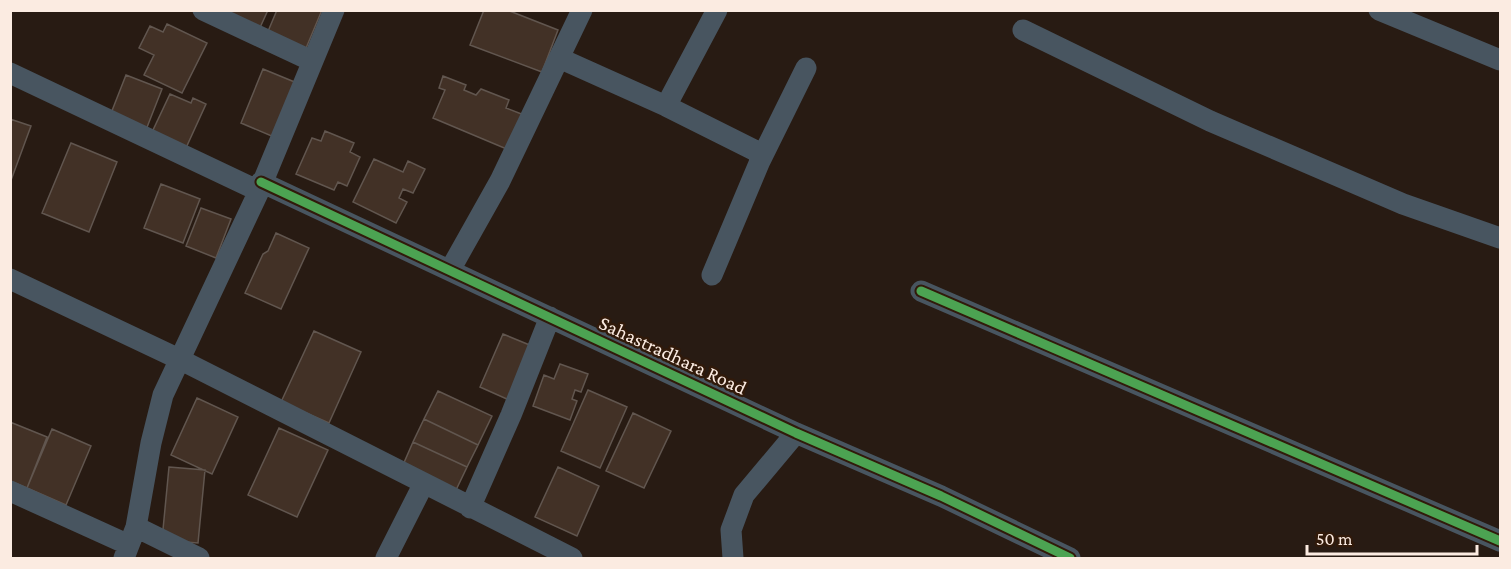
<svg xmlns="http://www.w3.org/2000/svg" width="1511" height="569" font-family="'Crimson Pro',serif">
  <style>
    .building { fill: #423126; stroke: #61564f; stroke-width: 1.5 }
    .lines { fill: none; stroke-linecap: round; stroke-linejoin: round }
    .minor { stroke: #485560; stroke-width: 21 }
    .cycleway-casing { stroke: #311a0a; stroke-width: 13 }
    .cycleway { stroke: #4ca352; stroke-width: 9 }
    .labels { text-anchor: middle; stroke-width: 5; stroke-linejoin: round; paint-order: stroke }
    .street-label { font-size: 20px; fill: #fbebe1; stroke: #311a0a }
  </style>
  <rect width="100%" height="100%" fill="#281b13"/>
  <path class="building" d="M224,10H268L258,32Z
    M277,10H322L304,53L266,36Z
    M484,10H507L558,30L542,72L470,45Z
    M167,24L207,43L182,93L144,75L154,55L139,48L150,26L163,32Z
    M263,69L297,83L274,137L241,123Z
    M126,75L162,89L142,140L106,126Z
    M443,76L466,85L464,90L476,95L481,89L509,100L506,108L524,115L509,150L433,118L445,90L439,88Z
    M170,94L191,103L193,98L206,104L180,161L146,145Z
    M10,119L31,126L10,183Z
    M325,131L354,143L350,152L360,157L347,186L338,182L334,190L296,174L312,138L321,141Z
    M71,143L117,162L89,232L42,213Z
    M374,159L403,172L408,161L425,169L413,193L403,189L399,198L407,202L396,223L353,202Z
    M161,184L200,199L183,243L144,228Z
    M201,208L231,219L216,258L186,246Z
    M276,233L309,248L281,309L245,293L263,254L268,251Z
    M314,331L361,352L329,423L281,402Z
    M503,334L532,346L509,400L480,387Z
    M560,364L588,374L581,392L575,390L572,399L577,401L570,420L533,406L544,375L554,379Z
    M588,390L627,407L600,468L561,451Z
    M438,391L492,416L478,445L424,419Z
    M197,398L238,417L212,474L171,455Z
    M633,413L671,431L644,488L606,471Z
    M424,419L478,445L467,467L413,442Z
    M10,422L47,437L27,488L10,481Z
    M279,428L328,450L297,517L248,495Z
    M52,429L91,446L66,505L27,488Z
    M413,442L467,467L456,490L403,465Z
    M169,467L205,470L198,543L162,540Z
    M558,467L599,486L577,536L535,517Z"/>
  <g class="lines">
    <path class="minor" d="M203,10L312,61
      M1379,10L1500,60
      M1023,30L1210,121L1403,204L1500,238
      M559,58L666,106L758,152L760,161L712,275
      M10,73L259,191
      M666,106L717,10
      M760,161L806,68
      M261,182L796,433L941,496L1070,558
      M450,270L500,181L582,10
      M10,279L179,359L572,558
      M921,291L1500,541
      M10,491L129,545
      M470,508L511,415L550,317
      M136,527L199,558
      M124,558L136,527L151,443L163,395L259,191L334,10
      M386,558L423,485
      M733,558L731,530L744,495L796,433"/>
    <g class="cycleway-casing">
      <path id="cycleway" d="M261,182L796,433L941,496L1070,558
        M921,291L1500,541"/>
    </g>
    <use href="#cycleway" class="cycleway"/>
  </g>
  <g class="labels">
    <g class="street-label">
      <text transform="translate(673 355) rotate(25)" y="7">Sahastradhara Road</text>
    </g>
  </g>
  <rect width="1511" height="569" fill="none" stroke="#fbebe1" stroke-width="24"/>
  <path d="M1307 545v9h170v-9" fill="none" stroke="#fbebe1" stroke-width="3"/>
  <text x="1316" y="545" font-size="18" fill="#fbebe1" stroke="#311a0a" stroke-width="4.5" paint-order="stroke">50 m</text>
</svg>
